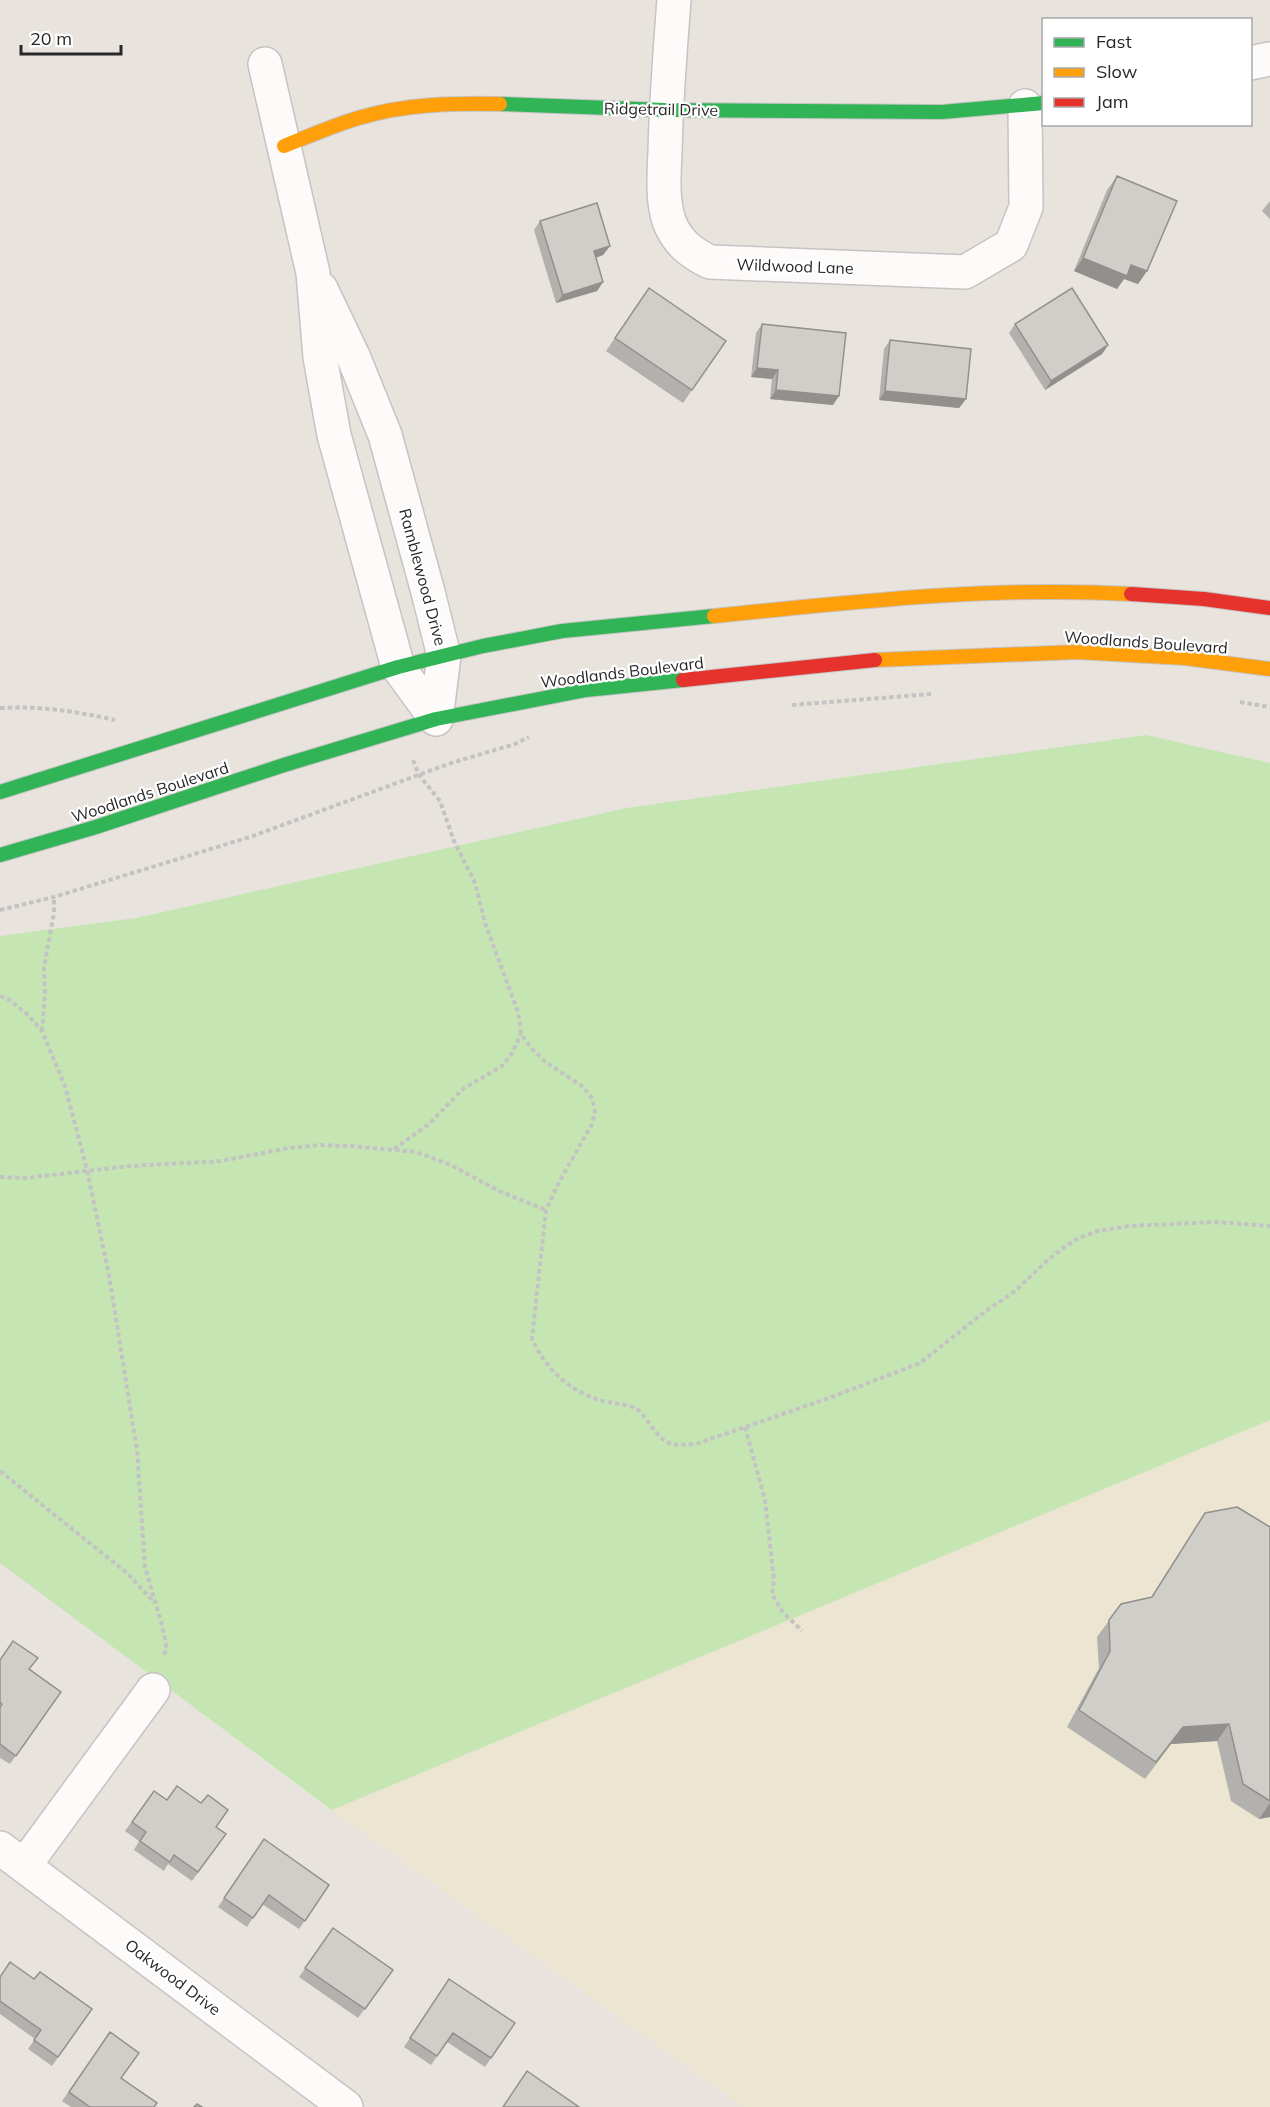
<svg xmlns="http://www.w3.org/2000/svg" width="1270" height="2107" font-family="Mulish,sans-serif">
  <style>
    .education { fill: #ece5d1 }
    .green { fill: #c5e6b3 }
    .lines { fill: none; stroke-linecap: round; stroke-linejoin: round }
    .street-casing { stroke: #c5c3c3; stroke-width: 36 }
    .fast-casing { stroke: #c5c3c3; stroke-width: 16 }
    .slow-casing { stroke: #c5c3c3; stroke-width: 16 }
    .jam-casing { stroke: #c5c3c3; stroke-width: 16 }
    .path { stroke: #c4c3c3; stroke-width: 4; stroke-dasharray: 4.5 3; stroke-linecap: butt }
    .street { stroke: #fcfbfa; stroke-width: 33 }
    .fast { stroke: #30b455; stroke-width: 14 }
    .slow { stroke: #ff9f0a; stroke-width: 14 }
    .jam { stroke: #e5322d; stroke-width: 14 }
    .wall { fill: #b3b1ad }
    .shaded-wall { fill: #92908d }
    .building { fill: #d0cec9; stroke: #92908d; stroke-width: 1.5 }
    .labels { text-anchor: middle; stroke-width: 4.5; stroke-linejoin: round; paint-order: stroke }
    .street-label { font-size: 16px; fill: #282828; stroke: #fff }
  </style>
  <rect width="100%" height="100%" fill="#e8e4dd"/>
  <path class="education" d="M1270,1420V2107H743L332,1810Z"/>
  <path class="green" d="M1146,735L1270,763V1420L332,1810L0,1563V936L136,918L626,808Z"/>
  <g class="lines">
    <g class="street-casing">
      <path id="street" d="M674,0C670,51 666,101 665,152C664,175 662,199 669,221C677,242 691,253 710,262L965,272L1011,245L1026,207L1025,106
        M1250,63L1270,59
        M265,64L313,273L320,357L334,435L398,667L436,719
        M321,289L353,356L385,435L428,592L444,656L436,719
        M0,1848L346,2107
        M24,1866L153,1690"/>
    </g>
    <g class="fast-casing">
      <path id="fast" d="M500,104L665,110L942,112L1044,103
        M0,792L398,667L483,646L562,631L714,616
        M0,855L96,827L284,765L436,719L586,690L683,680"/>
    </g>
    <g class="slow-casing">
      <path id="slow" d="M284,146C310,136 336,124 362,117C407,104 454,103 500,104
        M714,616C852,602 992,586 1131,594
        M875,660L1077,652L1185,658L1270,669"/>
    </g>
    <g class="jam-casing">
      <path id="jam" d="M1131,594L1204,599L1270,608
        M683,680L875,660"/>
    </g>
    <path class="path" d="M1240,702L1270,707
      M792,705L931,694
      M0,708C41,706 75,711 115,720
      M413,760L419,775L440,801L454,841L475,883L485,923L518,1012L521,1034L532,1049L547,1063L582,1086L592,1098L595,1112L592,1124L558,1184L546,1210L532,1338C544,1369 574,1395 607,1402C617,1404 629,1404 638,1410C643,1413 646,1420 650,1424C665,1446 670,1446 696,1444L829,1398L920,1363L986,1311L1015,1291L1049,1259L1066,1246L1079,1238L1098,1231L1129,1226L1216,1222L1270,1226
      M0,910L54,897L250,837L451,763L515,744L529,737
      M0,996L10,1000L28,1015L42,1031L65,1086L87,1170L109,1275L137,1450L145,1567L162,1625L166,1644L164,1658
      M42,1031L45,993L44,967L54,913V897
      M394,1149L429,1124L463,1089L502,1066L512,1053L521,1034
      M0,1177L25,1178L130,1166L221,1161L289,1148L320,1145L349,1146L416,1152L451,1165L499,1191L546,1210
      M745,1427L765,1500L774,1579L772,1594L782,1611L802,1631
      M0,1471L127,1573L155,1603"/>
    <use href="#street" class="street"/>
    <use href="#fast" class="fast"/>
    <use href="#slow" class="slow"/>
    <use href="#jam" class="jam"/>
  </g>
  <path class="wall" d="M1117,176L1147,271L1138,284L1124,279L1117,289L1074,271L1107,190Z
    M1270,201V219L1262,211Z
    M540,221L610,246L603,255L596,258L603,282L597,291L556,303L534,230Z
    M649,288L726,341L683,403L606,351Z
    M762,324L833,405L770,399L772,379L751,377L756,333Z
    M1015,324L1108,345L1102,354L1045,390L1009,333Z
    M890,340L966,399L959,408L879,400L884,349Z
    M1205,1513L1270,1527V1817L1259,1819L1231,1801L1217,1741L1171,1744L1145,1779L1067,1727L1099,1668L1097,1637L1121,1604L1151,1598L1194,1530Z
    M0,1660L30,1669L61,1692L10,1764L0,1758Z
    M154,1791L167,1800L216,1827L226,1834L192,1881L168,1864L164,1871L134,1850L139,1841L125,1831Z
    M264,1839L329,1885L299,1929L262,1904L247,1927L218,1907Z
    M333,1928L393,1970L358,2018L299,1977Z
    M0,1977L92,2009L52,2066L28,2049L35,2039L0,2014Z
    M449,1979L515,2023L485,2067L447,2042L431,2065L404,2047Z
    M110,2032L121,2078L154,2107H71L62,2101Z"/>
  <path class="shaded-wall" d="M610,246L603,255L588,260L594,251Z
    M1083,258L1131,265L1147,271L1138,284L1124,279L1117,289L1074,271Z
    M603,282L597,291L556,303L563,295Z
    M1108,345L1102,354L1045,390L1051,381Z
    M757,368L778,370L772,379L751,377Z
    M776,390L839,396L833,405L770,399Z
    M885,391L966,399L959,408L879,400Z
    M1229,1724L1217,1741L1171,1744L1145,1779L1183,1727Z
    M1270,1803V1817L1259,1819Z"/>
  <path class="building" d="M1117,176L1177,201L1147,271L1131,265L1127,276L1083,258Z
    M597,203L610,246L594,251L603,282L563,295L540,221Z
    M649,288L726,341L692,390L615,338Z
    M1072,288L1108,345L1051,381L1015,324Z
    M762,324L846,333L839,396L776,390L778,370L757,368Z
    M890,340L971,349L966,399L885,391Z
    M1237,1507L1270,1527V1801L1243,1784L1229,1724L1183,1727L1156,1762L1079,1710L1110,1651L1109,1620L1121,1604L1152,1597L1205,1513Z
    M13,1641L38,1658L29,1669L61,1692L16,1756L0,1744V1707L2,1704L0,1702V1660Z
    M177,1786L201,1803L208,1795L228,1810L216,1827L226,1834L198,1872L174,1855L170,1862L140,1841L146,1832L132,1822L154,1791L167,1800Z
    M264,1839L329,1885L305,1921L269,1895L253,1918L224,1898Z
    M333,1928L393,1970L365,2009L305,1968Z
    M10,1962L34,1979L40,1972L92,2009L58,2057L34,2040L41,2030L0,2001V1977Z
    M449,1979L515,2023L491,2058L453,2033L437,2056L410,2038Z
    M110,2032L139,2053L121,2078L157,2103L154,2107H90L69,2092Z
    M527,2071L579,2107H503Z
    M197,2104L202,2107H194Z"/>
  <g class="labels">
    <g class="street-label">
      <text transform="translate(661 109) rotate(1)" y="6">Ridgetrail Drive</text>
      <text transform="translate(795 266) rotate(2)" y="6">Wildwood Lane</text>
      <text transform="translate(423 577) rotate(75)" y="6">Ramblewood Drive</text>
      <text transform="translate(1146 642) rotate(4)" y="6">Woodlands Boulevard</text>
      <text transform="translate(622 672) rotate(-7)" y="6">Woodlands Boulevard</text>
      <text transform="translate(150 792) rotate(-18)" y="6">Woodlands Boulevard</text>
      <text transform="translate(173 1977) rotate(37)" y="6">Oakwood Drive</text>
    </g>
  </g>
  <rect x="1042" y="18" width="210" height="108" fill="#ffffff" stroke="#a9a9a9" stroke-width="1.5"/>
  <rect x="1054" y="38" width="30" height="9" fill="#30b455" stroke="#a9a9a9" stroke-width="1.5"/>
  <text x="1096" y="48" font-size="18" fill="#282828">Fast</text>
  <rect x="1054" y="68" width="30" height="9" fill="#ff9f0a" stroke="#a9a9a9" stroke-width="1.5"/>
  <text x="1096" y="78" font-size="18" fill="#282828">Slow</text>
  <rect x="1054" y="98" width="30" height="9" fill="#e5322d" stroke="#a9a9a9" stroke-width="1.5"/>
  <text x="1096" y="108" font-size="18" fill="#282828">Jam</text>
  <path d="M21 45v9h100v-9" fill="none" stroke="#282828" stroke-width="3"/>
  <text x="30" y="45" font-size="18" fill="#282828" stroke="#ffffff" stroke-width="4.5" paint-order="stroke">20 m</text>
</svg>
